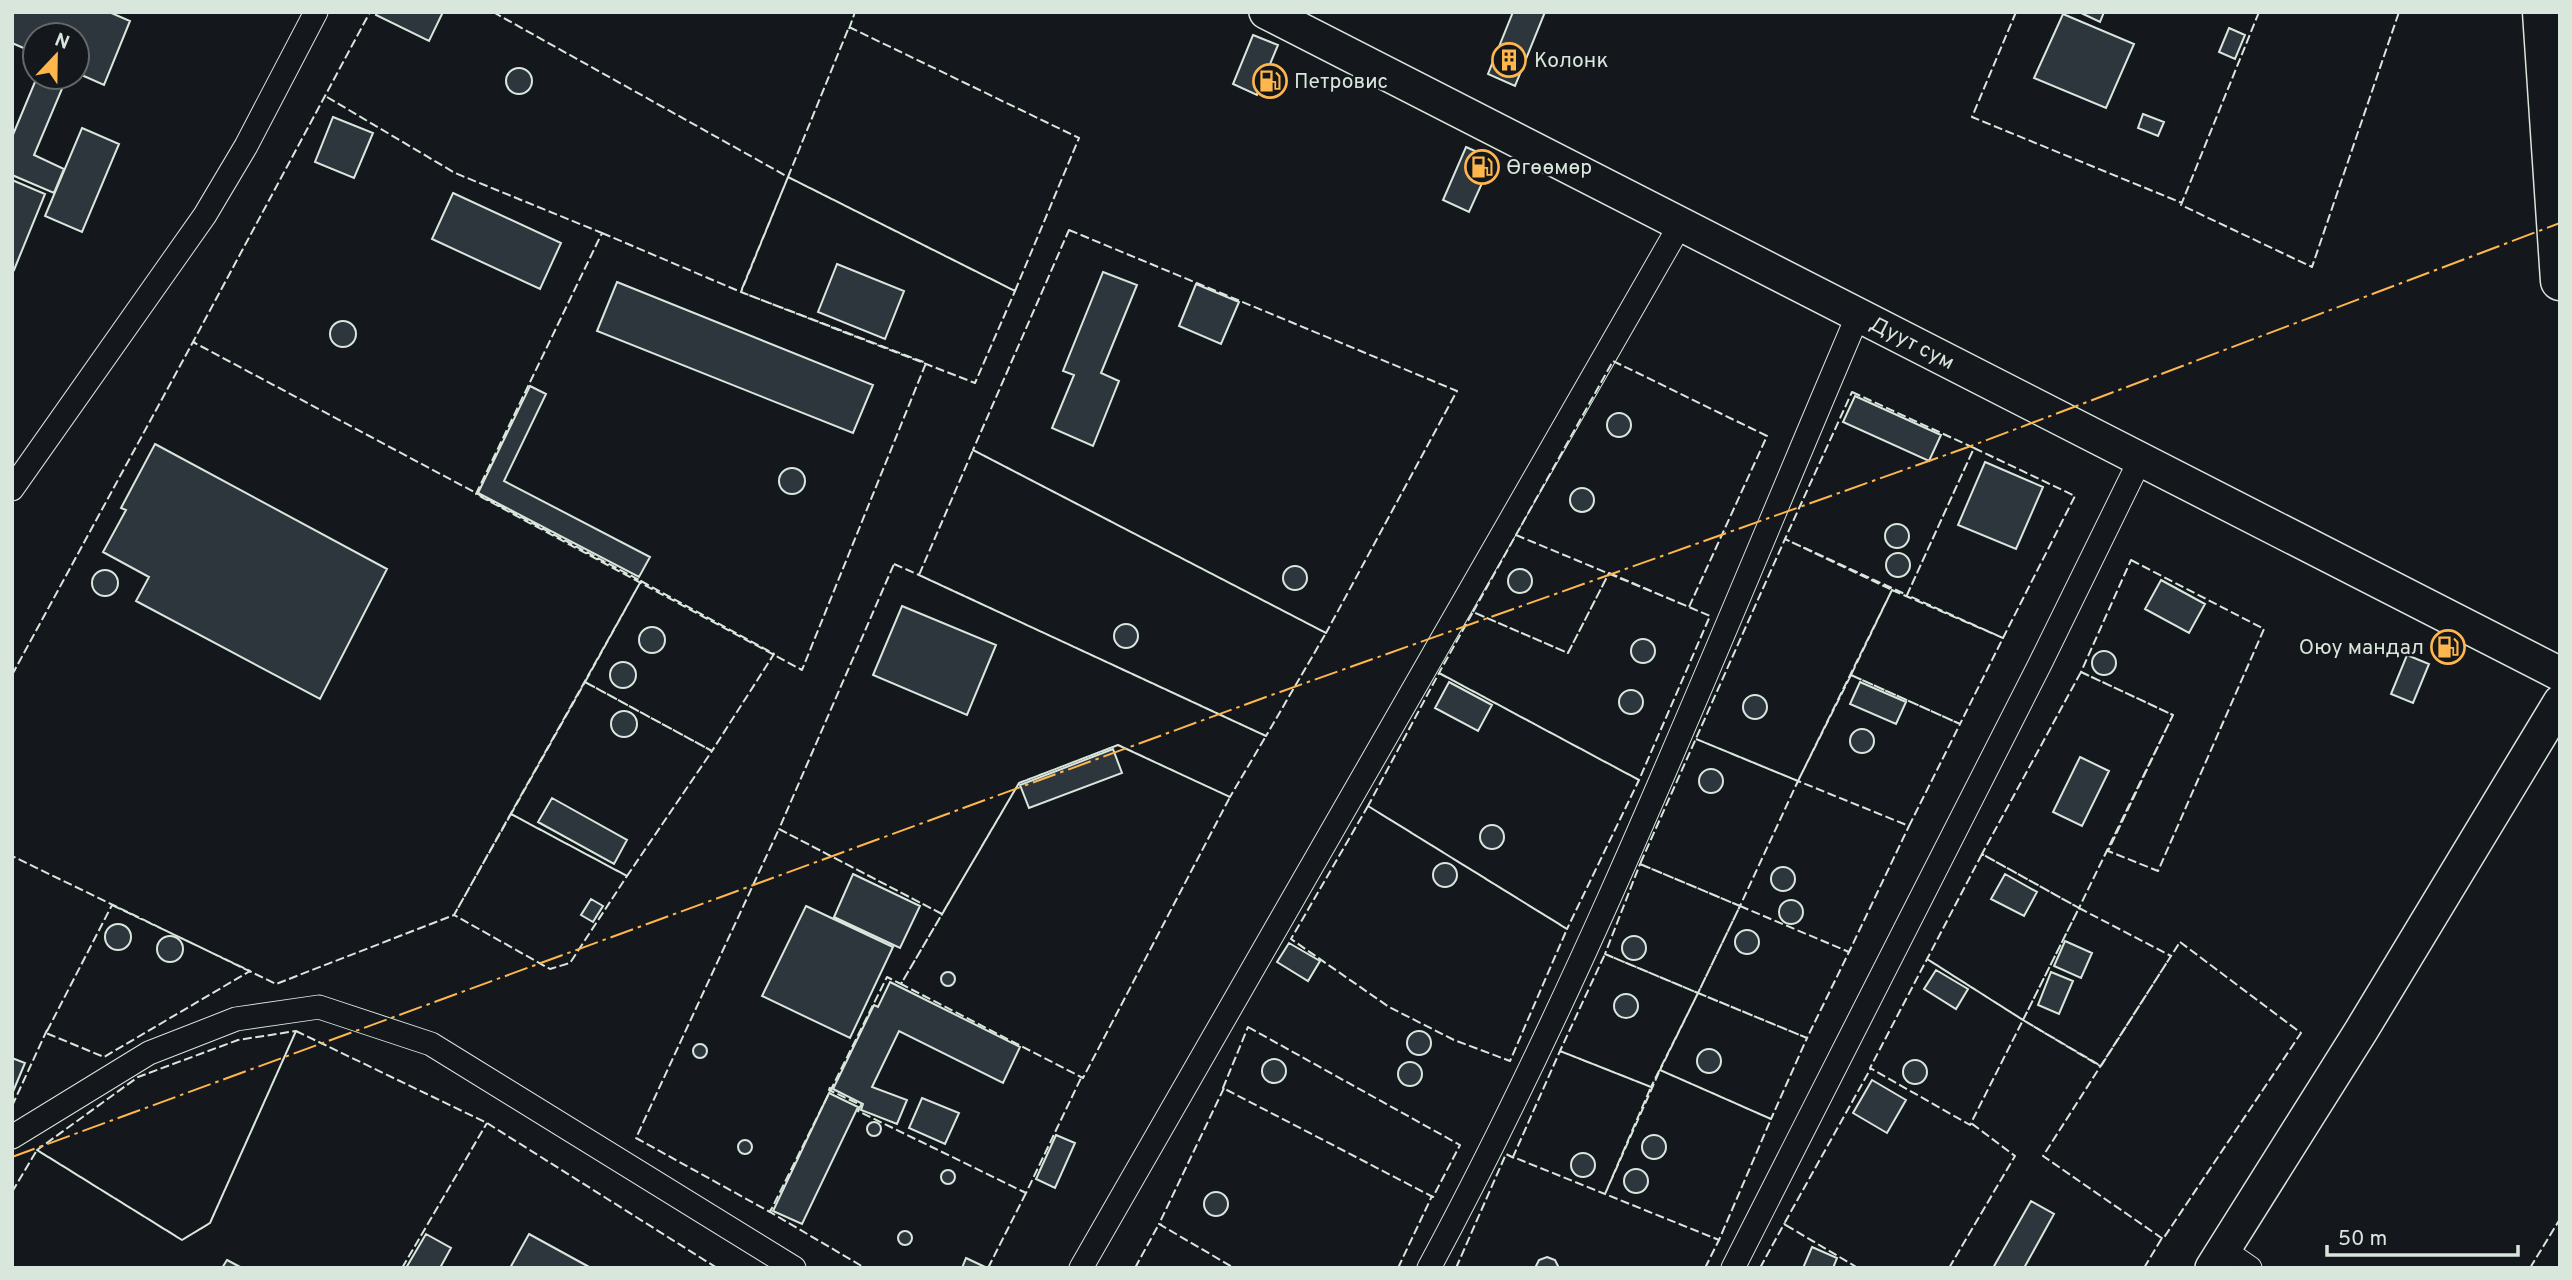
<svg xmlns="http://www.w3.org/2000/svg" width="2572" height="1280" font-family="Overpass,sans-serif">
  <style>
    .building { fill: #2c363c; stroke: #d8e6dc; stroke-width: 2 }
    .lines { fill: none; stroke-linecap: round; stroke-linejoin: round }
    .minor-casing { stroke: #d8e6dc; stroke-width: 25 }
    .secondary-casing { stroke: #d8e6dc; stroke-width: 36 }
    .trunk-casing { stroke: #d8e6dc; stroke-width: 41 }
    .minor { stroke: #14181c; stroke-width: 23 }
    .secondary { stroke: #14181c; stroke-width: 33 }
    .trunk { stroke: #14181c; stroke-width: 38 }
    .fence { stroke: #d8e6dc; stroke-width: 2; stroke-dasharray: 9 3.5; stroke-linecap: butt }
    .power { stroke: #ffb74d; stroke-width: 2; stroke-dasharray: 24 5 3.5 5; stroke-linecap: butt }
    .labels { text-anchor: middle; stroke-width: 5; stroke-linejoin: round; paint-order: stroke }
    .poi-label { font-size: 21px; fill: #d8e6dc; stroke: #14181c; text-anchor: start }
    .street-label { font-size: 21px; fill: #d8e6dc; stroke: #14181c }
  </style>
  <rect width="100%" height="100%" fill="#14181c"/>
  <path class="building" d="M12,12H109L130,21L104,85L77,73V35H35V53L12,43Z
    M377,12H443L429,41L376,15Z
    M1513,12H1545L1515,86L1488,74Z
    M2079,12H2104L2100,22Z
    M2063,14L2134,44L2106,108L2034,78Z
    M2229,28L2245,35L2235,59L2219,52Z
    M1253,35L1278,45L1257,95L1233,84Z
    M506 81a13 13 0 1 1 26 0a13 13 0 1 1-26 0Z
    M37,77H67L34,155L64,169L54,193L12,175V137Z
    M2143,114L2164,122L2158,136L2138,128Z
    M333,117L373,133L354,178L315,162Z
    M82,128L119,144L82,232L45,216Z
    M1466,147L1493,159L1469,212L1443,200Z
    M12,180L45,194L14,270L12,269Z
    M453,193L561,243L540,289L432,239Z
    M837,264L904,291L885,339L818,312Z
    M1103,272L1137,285L1101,373L1119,381L1093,446L1052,428L1074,375L1063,371Z
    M617,282L873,385L853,433L597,331Z
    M1196,284L1239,302L1221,344L1179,326Z
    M330 334a13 13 0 1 1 26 0a13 13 0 1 1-26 0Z
    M530,386L546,394L504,481L650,557L639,577L478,493Z
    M1855,396L1941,435L1929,461L1843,422Z
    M1607 425a12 12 0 1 1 24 0a12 12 0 1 1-24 0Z
    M155,444L387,569L320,699L136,601L149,577L103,552L126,510L121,508Z
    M1985,462L2043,487L2016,549L1958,525Z
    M779 481a13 13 0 1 1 26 0a13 13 0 1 1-26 0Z
    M1570 500a12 12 0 1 1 24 0a12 12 0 1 1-24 0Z
    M1885 536a12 12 0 1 1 24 0a12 12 0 1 1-24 0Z
    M1886 565a12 12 0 1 1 24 0a12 12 0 1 1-24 0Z
    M1283 578a12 12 0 1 1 24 0a12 12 0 1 1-24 0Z
    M1508 581a12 12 0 1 1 24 0a12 12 0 1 1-24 0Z
    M92 583a13 13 0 1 1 26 0a13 13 0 1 1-26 0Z
    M2161,580L2205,604L2189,633L2145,609Z
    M902,606L996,645L967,715L873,675Z
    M1114 636a12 12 0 1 1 24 0a12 12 0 1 1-24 0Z
    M639 640a13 13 0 1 1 26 0a13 13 0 1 1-26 0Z
    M1631 651a12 12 0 1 1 24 0a12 12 0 1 1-24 0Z
    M2092 663a12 12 0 1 1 24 0a12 12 0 1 1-24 0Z
    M2407,655L2429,664L2413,703L2391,694Z
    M610 675a13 13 0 1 1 26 0a13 13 0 1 1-26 0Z
    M1449,682L1492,705L1478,731L1435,708Z
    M1860,682L1906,702L1896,724L1850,704Z
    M1619 702a12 12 0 1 1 24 0a12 12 0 1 1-24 0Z
    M1743 707a12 12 0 1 1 24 0a12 12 0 1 1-24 0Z
    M611 724a13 13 0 1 1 26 0a13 13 0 1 1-26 0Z
    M1850 741a12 12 0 1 1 24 0a12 12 0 1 1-24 0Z
    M1113,749L1122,773L1029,808L1020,785Z
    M2080,757L2109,771L2082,826L2053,812Z
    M1699 781a12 12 0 1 1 24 0a12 12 0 1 1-24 0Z
    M552,798L627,840L614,864L538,822Z
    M1480 837a12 12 0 1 1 24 0a12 12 0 1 1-24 0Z
    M1433 875a12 12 0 1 1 24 0a12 12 0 1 1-24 0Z
    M1771 879a12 12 0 1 1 24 0a12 12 0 1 1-24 0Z
    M853,874L920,906L900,948L834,917Z
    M2005,874L2037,892L2024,916L1991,899Z
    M591,899L603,906L593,922L581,915Z
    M1779 912a12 12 0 1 1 24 0a12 12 0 1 1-24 0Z
    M806,906L893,947L850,1038L762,996Z
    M105 937a13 13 0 1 1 26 0a13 13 0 1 1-26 0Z
    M1735 942a12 12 0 1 1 24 0a12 12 0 1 1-24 0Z
    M1622 948a12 12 0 1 1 24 0a12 12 0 1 1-24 0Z
    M157 949a13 13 0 1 1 26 0a13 13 0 1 1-26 0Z
    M2065,941L2092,953L2081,978L2054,966Z
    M1289,943L1320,961L1308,981L1277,962Z
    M1936,970L1968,989L1956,1009L1924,989Z
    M941 979a7 7 0 1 1 14 0a7 7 0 1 1-14 0Z
    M2051,972L2073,981L2059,1014L2038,1005Z
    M890,982L1020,1047L1003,1083L899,1031L872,1087L907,1100L897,1124L861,1110L863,1104L833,1089L874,1005L878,1007Z
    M1614 1006a12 12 0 1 1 24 0a12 12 0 1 1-24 0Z
    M1407 1043a12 12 0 1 1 24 0a12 12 0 1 1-24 0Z
    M693 1051a7 7 0 1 1 14 0a7 7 0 1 1-14 0Z
    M1697 1061a12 12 0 1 1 24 0a12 12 0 1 1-24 0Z
    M12,1058L25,1063L12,1094Z
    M1262 1071a12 12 0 1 1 24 0a12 12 0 1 1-24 0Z
    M1903 1072a12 12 0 1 1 24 0a12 12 0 1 1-24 0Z
    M1398 1074a12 12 0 1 1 24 0a12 12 0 1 1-24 0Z
    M1872,1080L1906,1100L1887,1133L1853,1113Z
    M829,1093L858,1107L802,1224L773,1211Z
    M922,1098L959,1113L945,1144L909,1128Z
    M867 1129a7 7 0 1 1 14 0a7 7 0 1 1-14 0Z
    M1642 1147a12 12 0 1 1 24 0a12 12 0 1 1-24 0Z
    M1056,1135L1075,1143L1055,1188L1036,1179Z
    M738 1147a7 7 0 1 1 14 0a7 7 0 1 1-14 0Z
    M1571 1165a12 12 0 1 1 24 0a12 12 0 1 1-24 0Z
    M1624 1181a12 12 0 1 1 24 0a12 12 0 1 1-24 0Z
    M941 1177a7 7 0 1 1 14 0a7 7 0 1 1-14 0Z
    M1204 1204a12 12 0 1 1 24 0a12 12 0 1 1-24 0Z
    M2031,1201L2054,1214L2024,1268H1993Z
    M898 1238a7 7 0 1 1 14 0a7 7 0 1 1-14 0Z
    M426,1234L451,1248L440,1268H406Z
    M529,1234L591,1268H510Z
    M1812,1247L1837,1258L1833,1268H1803Z
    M1547,1257L1555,1260L1559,1268H1535L1539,1260Z
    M966,1258L985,1267V1268H962Z
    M227,1260L242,1268H222Z"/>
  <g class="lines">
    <g class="minor-casing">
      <path id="minor" d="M12,489L205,215L246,146L316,12
        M12,1137L149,1053L236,1019L319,1007L431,1044L794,1268
        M2224,1250L2250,1268
        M1081,1268L1680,225
        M1429,1268C1594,961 1721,635 1858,315
        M1733,1268L2040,664L2141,458"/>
    </g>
    <g class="secondary-casing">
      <g id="secondary">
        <path id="s1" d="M1266,12L2560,674"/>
        <path d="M2212,1268L2361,1031L2560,702"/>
      </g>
    </g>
    <g class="trunk-casing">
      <path id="trunk" d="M2542,12L2560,281"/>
    </g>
    <use href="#minor" class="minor"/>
    <use href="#secondary" class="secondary"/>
    <use href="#trunk" class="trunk"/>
    <path class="fence" d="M493,12L788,177L741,291
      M2016,12L1972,117L2182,203
      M2259,12L2181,205L2312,267L2399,12
      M849,27L1079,138L1015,291L788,177Z
      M849,29L855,12
      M327,97L455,173L602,233
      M788,177L1015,291L975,383L741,292Z
      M1069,230L1457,391L1326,633L973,450Z
      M602,233L741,292L926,363L802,670L476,494Z
      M196,343L193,342L370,12
      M1852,392L1974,448L1907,595L1785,539Z
      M1974,448L2075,496L2003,638L1907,595Z
      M973,450L1326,633L1266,736L919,575Z
      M1516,535L1689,607L1767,436L1613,361L1473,612L1568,653L1609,573
      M2131,560L2264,629L2158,871L2108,851L2173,715L2081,672Z
      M894,564L919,575L1266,736L1230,797L1118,745L1019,783L942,914L779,829Z
      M1609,573L1710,616L1639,780L1439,673L1473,612L1568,653Z
      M641,581L774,654L712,751L585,682Z
      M1892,590L2003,638L1960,724L1851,675Z
      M2081,672L2173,715L2079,908L1982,854Z
      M1439,673L1639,780L1567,929L1368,806Z
      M12,675L193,342L641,581L454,915L276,984L12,856
      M1851,675L1960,724L1909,826L1798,781Z
      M585,682L712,751L627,876L511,814Z
      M1696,739L1798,781L1892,590L1785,539L1640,864L1740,906L1798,781L1696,739
      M1118,745L1230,797L1083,1078L901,984L1019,783Z
      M1368,806L1567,929L1510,1061L1454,1040L1389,1007L1291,939Z
      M511,814L627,876L570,963L550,969L454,915Z
      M779,829L942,914L901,984L887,977L770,1212L636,1138Z
      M1640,864L1740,906L1698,993L1605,954Z
      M112,905L250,971L104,1057L46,1033Z
      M1740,906L1849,952L1807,1038L1698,993Z
      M2079,908L2171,956L2101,1066L2023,1020Z
      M2180,942L2301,1033L2163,1239L2043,1156Z
      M1846,951L1849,952L1909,826
      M1605,954L1698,993L1651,1087L1560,1051Z
      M1927,959L2023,1020L2079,908L1982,854L1870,1068L1970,1125L2023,1020L1927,959
      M1698,993L1807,1038L1771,1119L1660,1070Z
      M2023,1020L2100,1066
      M1248,1027L1460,1145L1433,1197L1223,1088Z
      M296,1031L210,1223L182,1240L37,1150L138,1077L238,1040Z
      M1560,1051L1651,1087L1605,1194L1513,1157Z
      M1660,1070L1771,1119L1719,1240L1605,1194Z
      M830,1087L829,1090L861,1105L858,1111L1026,1193L1081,1078
      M1224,1088L1159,1224L1234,1268
      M12,1106L47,1030
      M12,1192L37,1150L182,1240L210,1223L296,1031L487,1123L717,1268
      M771,1209L770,1212L865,1268
      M402,1268L487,1123
      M988,1268L1026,1193L1023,1191
      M1135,1268L1159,1224L1162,1225
      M1398,1268L1432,1196
      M1456,1268L1506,1154L1514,1158
      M1705,1268L1719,1240
      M1760,1268L1784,1224L1786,1225
      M1858,1268L1784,1224L1871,1068
      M1949,1268L2015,1156L1971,1123
      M2144,1268L2162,1238
      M2530,1268L2560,1219"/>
    <path class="power" d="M12,1157L1266,697L1971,446L2560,223"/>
  </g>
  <defs>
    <g id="building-ring" transform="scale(1.75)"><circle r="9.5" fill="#14181c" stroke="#ffb74d" stroke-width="1.5"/><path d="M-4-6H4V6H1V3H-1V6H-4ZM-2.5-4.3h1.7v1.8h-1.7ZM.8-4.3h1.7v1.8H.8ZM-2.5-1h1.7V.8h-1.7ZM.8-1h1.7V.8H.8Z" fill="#ffb74d"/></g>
    <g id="fuel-ring" transform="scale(1.75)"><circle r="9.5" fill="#14181c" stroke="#ffb74d" stroke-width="1.5"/><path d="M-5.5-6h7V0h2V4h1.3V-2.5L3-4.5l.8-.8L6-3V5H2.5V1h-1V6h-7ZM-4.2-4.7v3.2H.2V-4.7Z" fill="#ffb74d"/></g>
  </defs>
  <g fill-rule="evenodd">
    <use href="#building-ring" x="1509" y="60"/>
    <use href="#fuel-ring" x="1270" y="81"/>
    <use href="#fuel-ring" x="1482" y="167"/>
    <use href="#fuel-ring" x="2448" y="647"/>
  </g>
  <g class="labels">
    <g class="poi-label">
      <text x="1534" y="67">Колонк</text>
      <text x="1294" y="88">Петровиc</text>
      <text x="1506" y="174">Өгөөмөр</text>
      <text x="2424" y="654" text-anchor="end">Оюу мандал</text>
    </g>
    <g class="street-label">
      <text dy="7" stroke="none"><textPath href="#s1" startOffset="726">Дуут сум</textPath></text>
    </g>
  </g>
  <rect width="2572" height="1280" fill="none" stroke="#d8e6dc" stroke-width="28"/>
  <g transform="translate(56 56) rotate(22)"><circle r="33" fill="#14181c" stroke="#626a69" stroke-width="2"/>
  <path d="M0-5L12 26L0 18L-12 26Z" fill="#ffb74d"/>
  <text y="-10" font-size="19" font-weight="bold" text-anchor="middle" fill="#d8e6dc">N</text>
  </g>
  <path d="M2327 1245v10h191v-10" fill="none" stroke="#d8e6dc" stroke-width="3.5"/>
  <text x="2338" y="1245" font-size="21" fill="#d8e6dc" stroke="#14181c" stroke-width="5" paint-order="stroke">50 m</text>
</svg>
